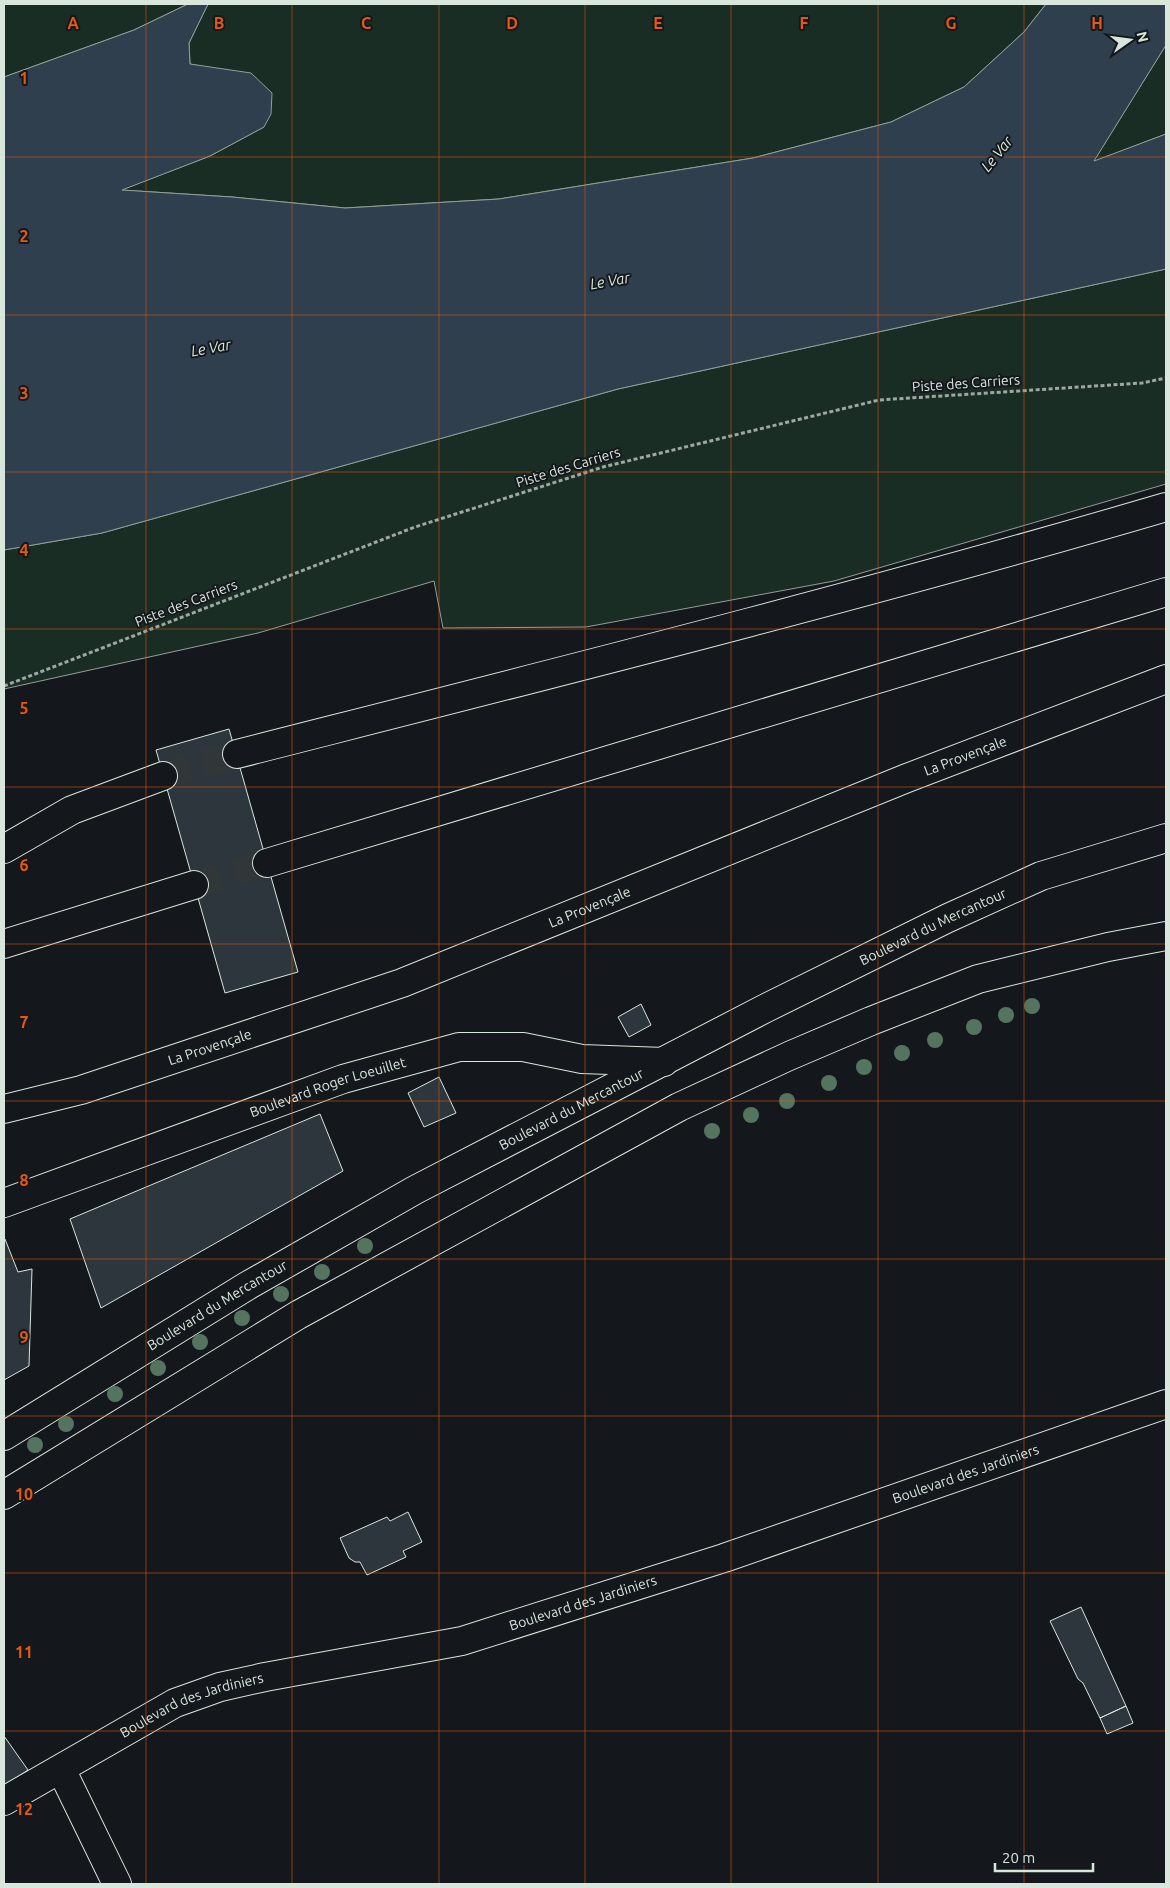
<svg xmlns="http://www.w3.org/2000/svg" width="1170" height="1888" font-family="Ubuntu,sans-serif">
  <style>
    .green { fill: #1a2d24; stroke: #939e99 }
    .water { fill: #2f3f4d; stroke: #939e99 }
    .building { fill: #2c363c; stroke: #d8e6dc }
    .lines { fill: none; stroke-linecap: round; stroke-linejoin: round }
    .highway-tunnel { stroke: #313739; stroke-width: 28; stroke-dasharray: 28 14; stroke-linecap: butt }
    .street-casing { stroke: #d8e6dc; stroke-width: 30 }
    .primary-casing { stroke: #d8e6dc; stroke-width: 30 }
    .highway-casing { stroke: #d8e6dc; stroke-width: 30 }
    .path { stroke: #9da8a2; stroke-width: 3; stroke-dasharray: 4 2.5; stroke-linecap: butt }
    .street { stroke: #14181c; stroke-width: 28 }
    .primary { stroke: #14181c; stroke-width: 28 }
    .highway { stroke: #14181c; stroke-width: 28 }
    .tree { fill: #55745f }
    .grid { fill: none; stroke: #e8590c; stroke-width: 1; stroke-opacity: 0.55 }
    .labels { text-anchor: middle; stroke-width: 4; stroke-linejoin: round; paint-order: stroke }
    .street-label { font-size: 14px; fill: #d8e6dc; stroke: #14181c }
    .water-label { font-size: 15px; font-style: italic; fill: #d8e6dc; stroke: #14181c }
    .grid-label { font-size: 16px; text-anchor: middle; font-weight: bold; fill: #e8590c; stroke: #14181c; stroke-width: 4; stroke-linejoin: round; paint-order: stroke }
  </style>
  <rect width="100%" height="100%" fill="#14181c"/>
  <path class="green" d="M4,4H188L134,30L4,77Z
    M208,4H1046L1024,32L964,87L891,122L753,158L499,199L345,208L232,197L121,190L210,156L264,127L216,69L190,64L189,43Z
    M1166,45V134L1093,162Z
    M1166,269V484L834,581L586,627L443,628L434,581L258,633L4,689V550L102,533L618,389Z"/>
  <path class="water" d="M188,4H208L189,43L190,64L251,73L272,93L271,114L264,127L210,156L122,190L232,197L345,208L499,199L753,158L891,122L964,87L1024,32L1046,4H1166V45L1094,161L1166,134V269L618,389L102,533L4,550V77L134,30Z"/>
  <path class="building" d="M229,729L298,972L225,993L156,750Z
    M641,1004L651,1025L629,1037L618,1017Z
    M439,1077L456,1113L424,1127L408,1093Z
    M320,1114L343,1171L101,1308L70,1219Z
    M4,1239H5L18,1272L32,1269L29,1366L4,1380Z
    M408,1512L422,1542L403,1551L406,1557L367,1575L360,1562H355L349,1558L340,1538L387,1517L390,1521Z
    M1081,1607L1126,1706L1100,1718L1083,1683L1078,1679L1050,1621Z
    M1126,1706L1133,1723L1107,1734L1100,1718Z
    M4,1736L28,1770L4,1786Z"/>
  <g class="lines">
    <path class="highway-tunnel" d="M163,776L237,754
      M194,885L267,863"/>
    <g class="street-casing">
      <g id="street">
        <path id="s1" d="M4,1203L343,1079L459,1047H523L582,1059L664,1062"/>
        <path d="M61,1769L117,1884"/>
        <path id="s2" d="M4,1801L175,1703L220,1687L265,1677L462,1641L724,1558L1166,1404"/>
      </g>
    </g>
    <g class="primary-casing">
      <g id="primary">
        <path id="s3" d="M4,1436L247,1286L415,1190L766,1008L948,918L1041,876L1166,838"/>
        <path d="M4,1495L298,1315L679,1107L789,1056L871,1021L978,979L1108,947L1166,936"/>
      </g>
    </g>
    <g class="highway-casing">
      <g id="highway">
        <path d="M237,754C547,675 859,597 1166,507"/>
        <path d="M4,849L72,810L163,776"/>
        <path d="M267,863L1166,592"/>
        <path d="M4,944L194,885"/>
        <path id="s4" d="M4,1109L81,1090L402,983L907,778L1166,679"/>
      </g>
    </g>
    <path class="path" d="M4,686L415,527L603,467L879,400L1142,383L1166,378"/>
    <use href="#street" class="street"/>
    <use href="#primary" class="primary"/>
    <use href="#highway" class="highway"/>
  </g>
  <g class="tree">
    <circle cx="1032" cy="1006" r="8"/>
    <circle cx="1006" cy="1015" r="8"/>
    <circle cx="974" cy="1027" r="8"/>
    <circle cx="935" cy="1040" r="8"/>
    <circle cx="902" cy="1053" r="8"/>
    <circle cx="864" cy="1067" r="8"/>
    <circle cx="829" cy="1083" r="8"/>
    <circle cx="787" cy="1101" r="8"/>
    <circle cx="751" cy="1115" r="8"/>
    <circle cx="712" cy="1131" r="8"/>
    <circle cx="365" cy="1246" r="8"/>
    <circle cx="322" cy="1272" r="8"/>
    <circle cx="281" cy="1294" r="8"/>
    <circle cx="242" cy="1318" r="8"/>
    <circle cx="200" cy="1342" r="8"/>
    <circle cx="158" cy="1368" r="8"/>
    <circle cx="115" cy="1394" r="8"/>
    <circle cx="66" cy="1424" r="8"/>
    <circle cx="35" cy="1445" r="8"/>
  </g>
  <path class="grid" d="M146,4V1884M292,4V1884M439,4V1884M585,4V1884M731,4V1884M878,4V1884M1024,4V1884M4,157H1166M4,315H1166M4,472H1166M4,629H1166M4,787H1166M4,944H1166M4,1101H1166M4,1259H1166M4,1416H1166M4,1573H1166M4,1731H1166"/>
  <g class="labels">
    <g class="street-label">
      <text transform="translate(966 383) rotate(-4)" y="5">Piste des Carriers</text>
      <text transform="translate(568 467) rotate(-17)" y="5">Piste des Carriers</text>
      <text transform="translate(186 603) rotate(-21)" y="5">Piste des Carriers</text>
      <text dy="5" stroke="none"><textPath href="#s4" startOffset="1025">La Provençale</textPath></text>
      <text dy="5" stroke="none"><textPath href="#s4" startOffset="620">La Provençale</textPath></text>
      <text dy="5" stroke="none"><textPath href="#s3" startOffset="1060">Boulevard du Mercantour</textPath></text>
      <text dy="5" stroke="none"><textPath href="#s4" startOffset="215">La Provençale</textPath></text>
      <text dy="5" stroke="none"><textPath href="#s1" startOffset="344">Boulevard Roger Loeuillet</textPath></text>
      <text dy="5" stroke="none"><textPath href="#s3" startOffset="655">Boulevard du Mercantour</textPath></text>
      <text dy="5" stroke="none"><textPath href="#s3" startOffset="250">Boulevard du Mercantour</textPath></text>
      <text dy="5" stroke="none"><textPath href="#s2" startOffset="1022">Boulevard des Jardiniers</textPath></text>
      <text dy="5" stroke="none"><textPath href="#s2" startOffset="618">Boulevard des Jardiniers</textPath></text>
      <text dy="5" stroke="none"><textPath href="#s2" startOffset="212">Boulevard des Jardiniers</textPath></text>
    </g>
    <g class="water-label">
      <text transform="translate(997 154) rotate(-51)" y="5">Le Var</text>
      <text transform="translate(610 281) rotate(-10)" y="5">Le Var</text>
      <text transform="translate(211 348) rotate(-10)" y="5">Le Var</text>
    </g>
  </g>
  <g class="grid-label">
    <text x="73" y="29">A</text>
    <text x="219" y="29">B</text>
    <text x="366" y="29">C</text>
    <text x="512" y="29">D</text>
    <text x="658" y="29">E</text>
    <text x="804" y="29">F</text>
    <text x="951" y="29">G</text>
    <text x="1097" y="29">H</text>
    <text x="24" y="84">1</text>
    <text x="24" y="242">2</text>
    <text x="24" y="399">3</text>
    <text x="24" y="556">4</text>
    <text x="24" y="714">5</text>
    <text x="24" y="871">6</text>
    <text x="24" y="1028">7</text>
    <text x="24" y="1186">8</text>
    <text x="24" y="1343">9</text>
    <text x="24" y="1500">10</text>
    <text x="24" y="1658">11</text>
    <text x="24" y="1815">12</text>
  </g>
  <rect width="1170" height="1888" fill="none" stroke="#d8e6dc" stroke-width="10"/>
  <g transform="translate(1130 40) rotate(76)" stroke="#14181c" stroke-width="4" paint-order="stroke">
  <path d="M0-4L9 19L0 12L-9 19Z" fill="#d8e6dc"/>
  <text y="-8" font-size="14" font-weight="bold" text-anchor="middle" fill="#d8e6dc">N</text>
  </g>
  <path d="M995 1863v8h98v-8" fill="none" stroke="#d8e6dc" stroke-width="2.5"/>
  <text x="1002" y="1863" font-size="15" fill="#d8e6dc" stroke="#14181c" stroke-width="4" paint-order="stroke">20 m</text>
</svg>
